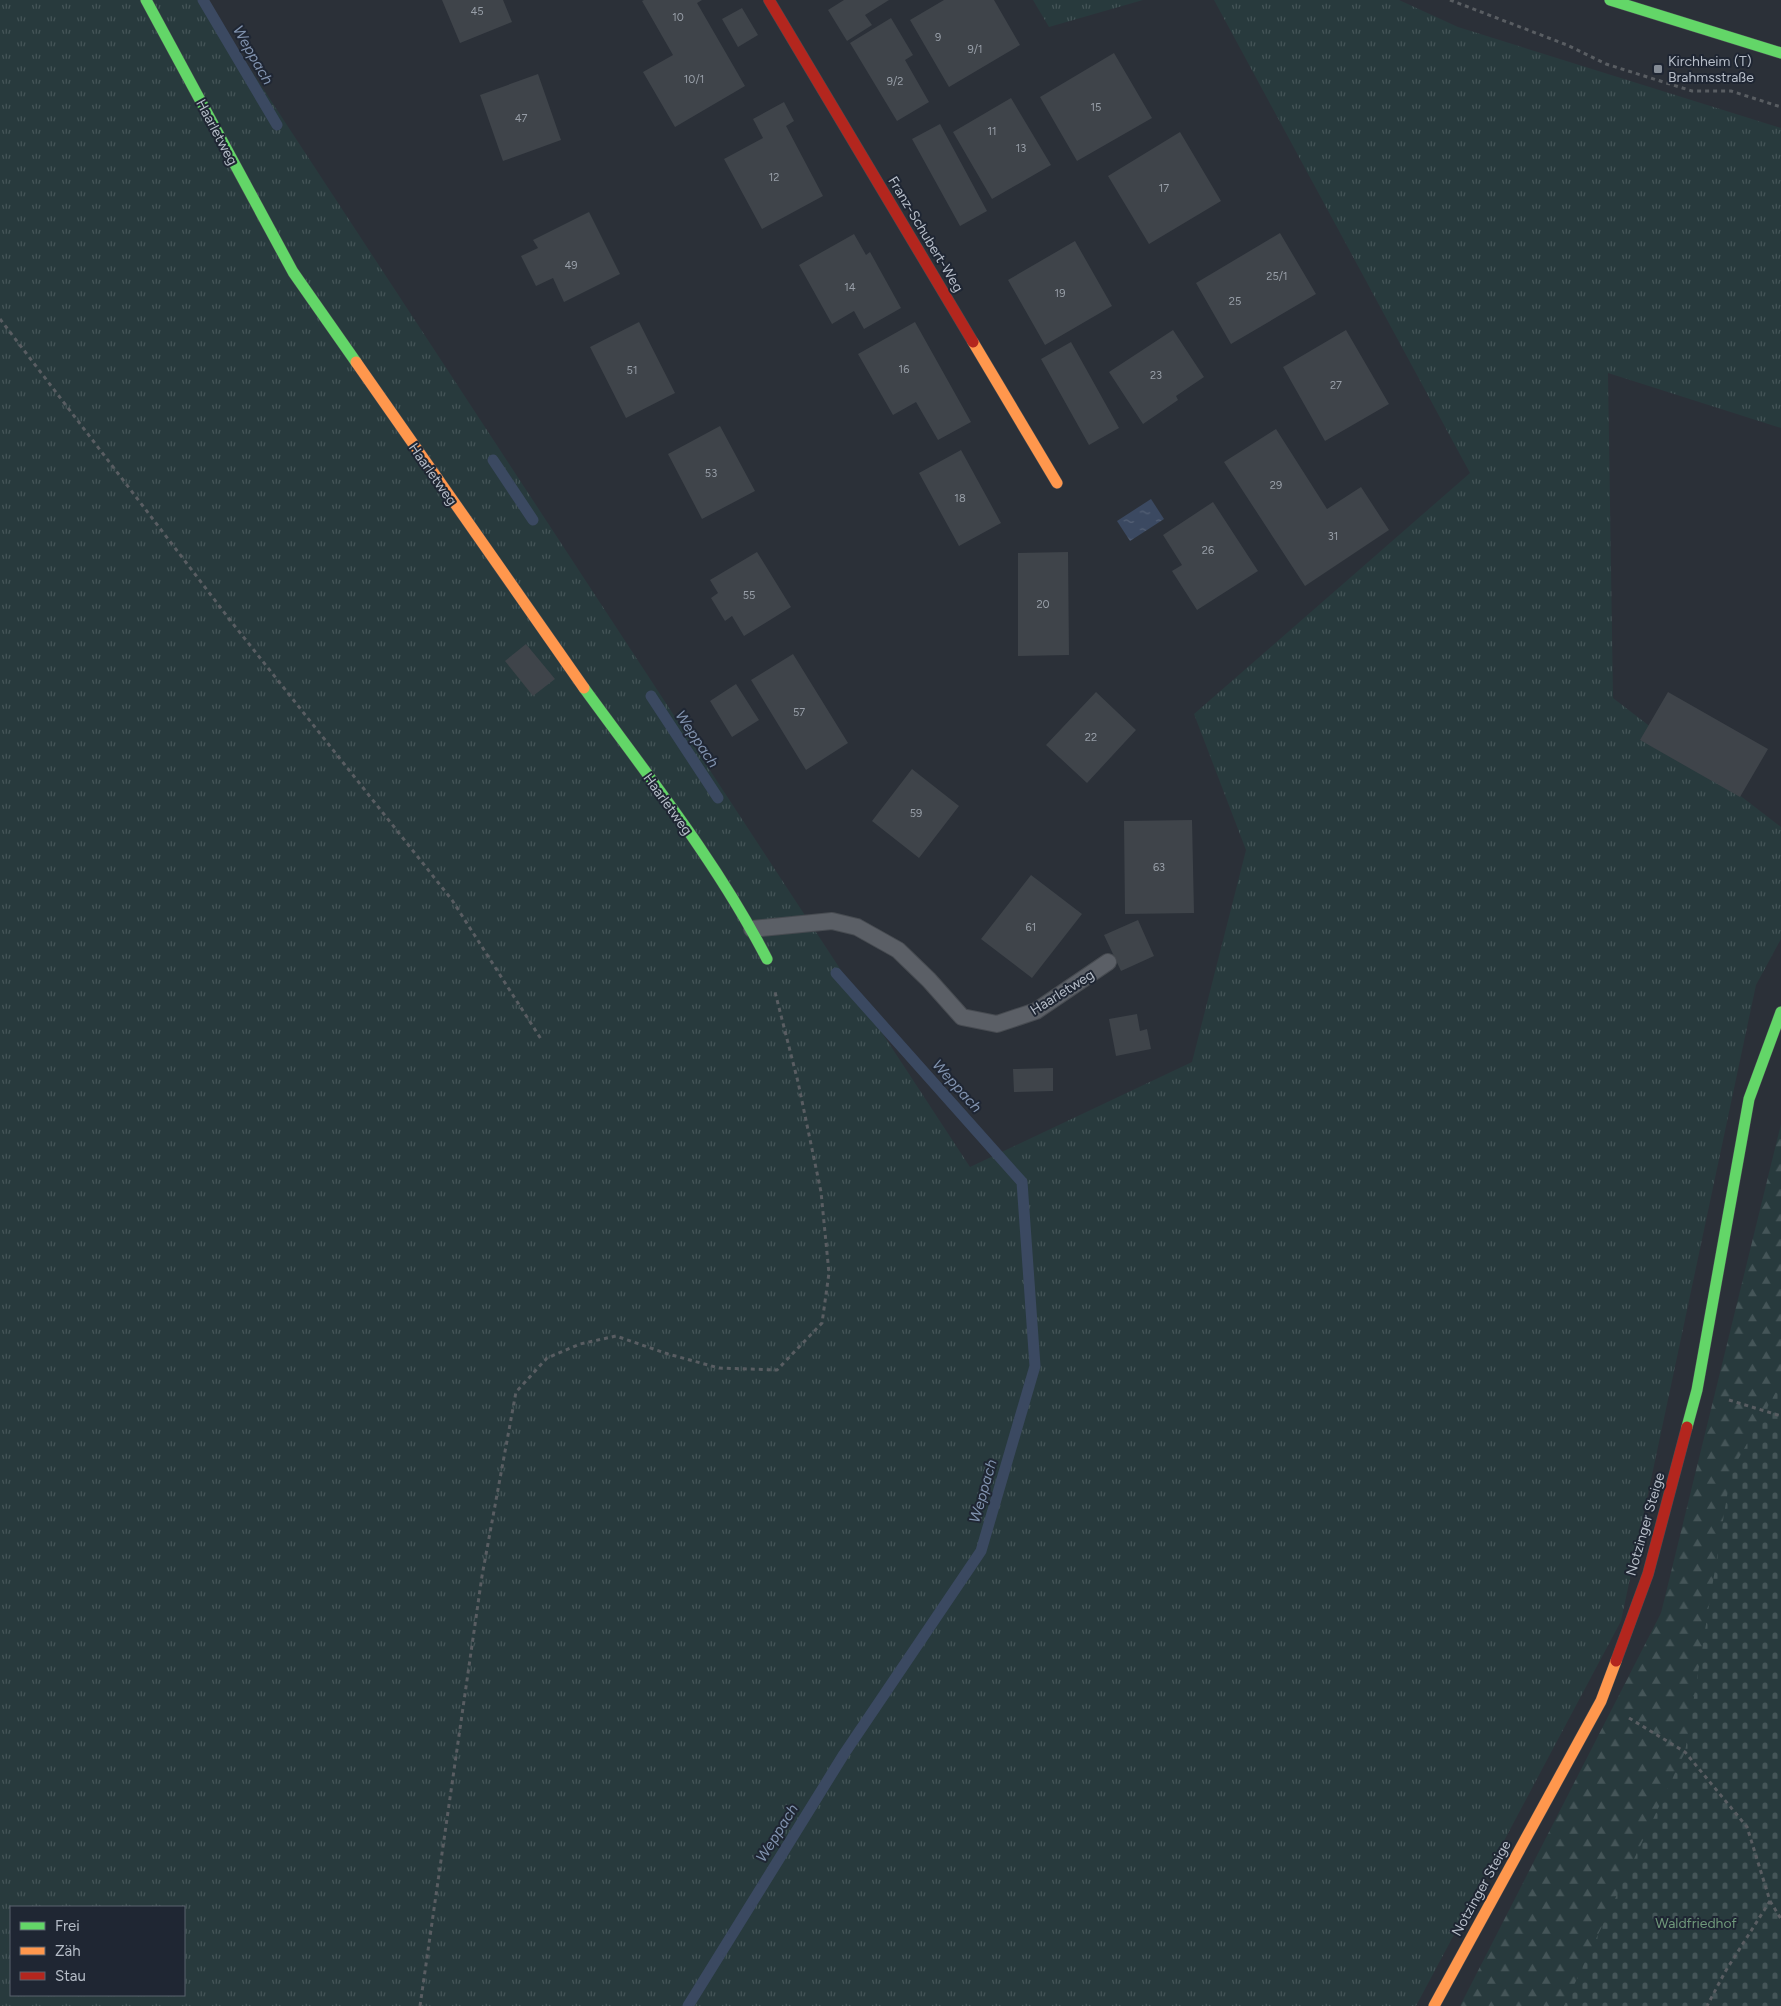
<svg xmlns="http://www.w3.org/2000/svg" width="1781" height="2006" font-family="Figtree,sans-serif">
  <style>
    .grass { fill: url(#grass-tufts); fill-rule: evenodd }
    .forest { fill: url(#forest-firs) }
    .cemetery { fill: url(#cemetery-stones) }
    .water { fill: url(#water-ripples) }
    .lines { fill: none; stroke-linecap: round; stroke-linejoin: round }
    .stream { stroke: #3b4961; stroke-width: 11 }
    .building { fill: #3f444a }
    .lane-casing { stroke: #474b51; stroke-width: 18 }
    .fast-casing { stroke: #474b51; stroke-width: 12 }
    .slow-casing { stroke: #474b51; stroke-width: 12 }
    .jam-casing { stroke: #474b51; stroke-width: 12 }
    .path { stroke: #595d62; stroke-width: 3; stroke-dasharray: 4 4; stroke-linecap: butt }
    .lane { stroke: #5b5f66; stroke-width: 16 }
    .fast { stroke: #63d668; stroke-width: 11 }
    .slow { stroke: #ff974d; stroke-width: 11 }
    .jam { stroke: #b3261e; stroke-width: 11 }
    .poi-dot { fill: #858c96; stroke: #1f2633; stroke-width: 2 }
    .labels { text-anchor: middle; stroke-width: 4; stroke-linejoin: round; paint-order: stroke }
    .number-label { font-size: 11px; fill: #989fa8 }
    .poi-label { font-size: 14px; fill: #b6bdc8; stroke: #1f2633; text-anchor: start }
    .street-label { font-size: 14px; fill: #b6bdc8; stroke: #1f2633 }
    .park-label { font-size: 14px; fill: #6f987a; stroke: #1f2633 }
    .water-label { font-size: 15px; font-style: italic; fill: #8092ae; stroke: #1f2633 }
  </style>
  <defs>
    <pattern id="grass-tufts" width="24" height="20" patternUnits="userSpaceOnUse" patternTransform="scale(1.25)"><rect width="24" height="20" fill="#283a3d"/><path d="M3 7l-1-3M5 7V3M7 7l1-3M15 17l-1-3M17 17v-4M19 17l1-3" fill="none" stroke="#455558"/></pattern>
    <pattern id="forest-firs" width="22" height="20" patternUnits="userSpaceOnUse" patternTransform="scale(1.25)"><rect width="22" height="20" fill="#283a3d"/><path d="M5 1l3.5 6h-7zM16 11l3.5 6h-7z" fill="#455558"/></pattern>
    <pattern id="cemetery-stones" width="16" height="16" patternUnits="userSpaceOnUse" patternTransform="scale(1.25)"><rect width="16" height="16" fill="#283a3d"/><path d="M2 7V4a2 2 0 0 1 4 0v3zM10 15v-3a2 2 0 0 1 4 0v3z" fill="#455558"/></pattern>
    <pattern id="water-ripples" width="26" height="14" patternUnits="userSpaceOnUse" patternTransform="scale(1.25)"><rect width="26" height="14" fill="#3b4961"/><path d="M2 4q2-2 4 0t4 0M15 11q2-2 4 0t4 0" fill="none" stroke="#556176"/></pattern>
  </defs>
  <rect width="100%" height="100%" fill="#2b3038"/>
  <path class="grass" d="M0,0H205L970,1167L1192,1062L1246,850L1194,714L1470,473L1214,0H1399L1458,27L1781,128V428L1608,373L1613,698L1781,827V939L1756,985L1621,1621L1416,2006H0ZM11,1907H184V1995H11Z
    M1033,0H1143L1049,27Z"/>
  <path class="forest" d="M1781,1124V2006H1460L1661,1613Z"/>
  <path class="cemetery" d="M1781,1383V2006H1564L1685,1752L1731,1472Z"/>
  <path class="water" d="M1151,499L1164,519L1130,541L1117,521Z"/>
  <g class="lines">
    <path class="stream" d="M203,0L277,125
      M493,460L533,520
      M651,696L718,798
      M688,2006L844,1754L981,1551L1035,1366L1022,1182L836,973"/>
  </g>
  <path class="building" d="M442,0H503L512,22L460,43Z
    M644,0H702L697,3L745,86L675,127L643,72L673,55L642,1Z
    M844,0H889L865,15L872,25L847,41L828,10Z
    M944,0H994L1020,45L949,87L910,20Z
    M742,8L758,35L738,47L722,19Z
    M891,18L913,55L905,60L929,102L897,121L850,43Z
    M1114,53L1152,118L1077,161L1040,97Z
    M538,74L561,140L503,161L480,95Z
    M1011,98L1051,165L992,199L953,132Z
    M784,102L794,121L786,126L823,196L762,229L724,159L763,138L753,119Z
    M940,124L987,211L960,226L912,139Z
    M1180,132L1221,201L1149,244L1108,176Z
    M589,212L620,274L564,302L553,278L536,286L521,256L538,248L533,240Z
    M1280,233L1316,294L1231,344L1196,283Z
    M854,234L866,255L870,252L901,308L864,329L854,311L832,324L799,265Z
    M1075,241L1112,306L1045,345L1008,280Z
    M639,322L675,393L626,418L590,347Z
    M915,322L971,422L938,440L916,402L893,415L858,354Z
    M1173,330L1204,377L1176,396L1178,400L1143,424L1109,372Z
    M1346,330L1389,404L1325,441L1283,367Z
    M1071,342L1119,428L1089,445L1041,359Z
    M720,426L755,491L702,519L668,454Z
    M1276,429L1327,509L1361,487L1389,530L1305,586L1224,462Z
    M961,450L1001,523L959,546L919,473Z
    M1213,502L1258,571L1197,610L1172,571L1182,565L1163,535Z
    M757,552L791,607L744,636L732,616L725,621L711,598L718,593L710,580Z
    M1068,552L1069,655L1018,656V553Z
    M526,644L555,679L533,696L505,661Z
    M793,654L848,743L806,770L751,680Z
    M736,684L759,720L732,737L710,701Z
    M1096,692L1136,730L1087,783L1046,745Z
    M1668,692L1768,749L1740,797L1640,740Z
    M912,769L959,806L919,858L872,821Z
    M1192,820L1194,913L1125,914L1124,821Z
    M1031,875L1082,914L1032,978L981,939Z
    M1138,920L1154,956L1121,971L1104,935Z
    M1137,1014L1140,1031L1147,1029L1151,1049L1116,1056L1109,1019Z
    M1053,1068V1091L1014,1092L1013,1069Z"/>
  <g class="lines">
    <g class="lane-casing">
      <path id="lane" d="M752,929L832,921L857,927L898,950L929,980L962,1017L997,1024L1036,1011L1108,962"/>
    </g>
    <g class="fast-casing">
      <path id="fast" d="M146,0L293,272L356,362
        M1610,0L1781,53
        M584,688C648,776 717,862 767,959
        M1687,1427L1697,1390L1749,1099L1781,1012"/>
    </g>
    <g class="slow-casing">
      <path id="slow" d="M973,342L1057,483
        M356,362L584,688
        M1434,2006L1601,1701L1616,1661"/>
    </g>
    <g class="jam-casing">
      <path id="jam" d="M769,0L973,342
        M1616,1661L1648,1574L1687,1427"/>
    </g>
    <path class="path" d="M1450,0L1567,45L1606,64L1692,91H1731L1781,107
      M0,319L230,620L452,900L541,1039
      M1729,1400L1781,1416
      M1629,1718L1685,1752L1747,1827L1770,1901L1725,1972L1707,2006
      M1770,1901L1781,1919
      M420,2006L482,1576L516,1392L547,1358L580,1344L616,1336L668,1354L719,1368L777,1370L822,1323L829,1273L821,1192L798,1082L775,992"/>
    <use href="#lane" class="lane"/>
    <use href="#fast" class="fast"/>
    <use href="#slow" class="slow"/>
    <use href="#jam" class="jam"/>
  </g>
  <rect class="poi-dot" x="1653" y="64" width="10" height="10" rx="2.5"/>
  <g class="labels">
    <g class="number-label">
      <text x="477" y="15">45</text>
      <text x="678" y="21">10</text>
      <text x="938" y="41">9</text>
      <text x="975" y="53">9/1</text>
      <text x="694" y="83">10/1</text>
      <text x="895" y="85">9/2</text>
      <text x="1096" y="111">15</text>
      <text x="521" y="122">47</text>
      <text x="992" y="135">11</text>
      <text x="1021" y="152">13</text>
      <text x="774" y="181">12</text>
      <text x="1164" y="192">17</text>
      <text x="571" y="269">49</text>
      <text x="1277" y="280">25/1</text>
      <text x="850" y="291">14</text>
      <text x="1060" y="297">19</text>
      <text x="1235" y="305">25</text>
      <text x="904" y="373">16</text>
      <text x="632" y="374">51</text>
      <text x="1156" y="379">23</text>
      <text x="1336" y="389">27</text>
      <text x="711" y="477">53</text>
      <text x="1276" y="489">29</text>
      <text x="960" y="502">18</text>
      <text x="1333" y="540">31</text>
      <text x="1208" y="554">26</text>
      <text x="749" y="599">55</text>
      <text x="1043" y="608">20</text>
      <text x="799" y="716">57</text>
      <text x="1091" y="741">22</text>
      <text x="916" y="817">59</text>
      <text x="1159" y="871">63</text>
      <text x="1031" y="931">61</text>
    </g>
    <g class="poi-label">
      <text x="1668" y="66">Kirchheim (T)<tspan x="1668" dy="16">Brahmsstraße</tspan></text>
    </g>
    <g class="street-label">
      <text transform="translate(217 132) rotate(62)" y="5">Haarletweg</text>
      <text transform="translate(926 234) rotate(59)" y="5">Franz-Schubert-Weg</text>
      <text transform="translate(433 474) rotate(55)" y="5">Haarletweg</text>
      <text transform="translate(668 804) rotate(54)" y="5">Haarletweg</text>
      <text transform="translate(1062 992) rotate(-32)" y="5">Haarletweg</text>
      <text transform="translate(1645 1524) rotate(-74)" y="5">Notzinger Steige</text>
      <text transform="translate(1481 1888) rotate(-61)" y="5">Notzinger Steige</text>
    </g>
    <g class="park-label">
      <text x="1696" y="1928">Waldfriedhof</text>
    </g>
    <g class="water-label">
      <text transform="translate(253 55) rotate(60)" y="5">Weppach</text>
      <text transform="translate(697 739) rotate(56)" y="5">Weppach</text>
      <text transform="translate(957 1086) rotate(48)" y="5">Weppach</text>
      <text transform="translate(983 1491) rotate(-74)" y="5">Weppach</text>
      <text transform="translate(777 1833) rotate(-58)" y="5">Weppach</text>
    </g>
  </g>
  <rect x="10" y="1906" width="175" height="90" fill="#1f2633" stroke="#5b626f"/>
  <rect x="20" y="1922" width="25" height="8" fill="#63d668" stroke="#5b626f"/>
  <text x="55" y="1931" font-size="15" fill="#b6bdc8">Frei</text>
  <rect x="20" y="1947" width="25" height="8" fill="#ff974d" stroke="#5b626f"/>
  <text x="55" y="1956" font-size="15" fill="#b6bdc8">Zäh</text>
  <rect x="20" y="1972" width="25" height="8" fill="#b3261e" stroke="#5b626f"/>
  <text x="55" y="1981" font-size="15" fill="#b6bdc8">Stau</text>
</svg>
